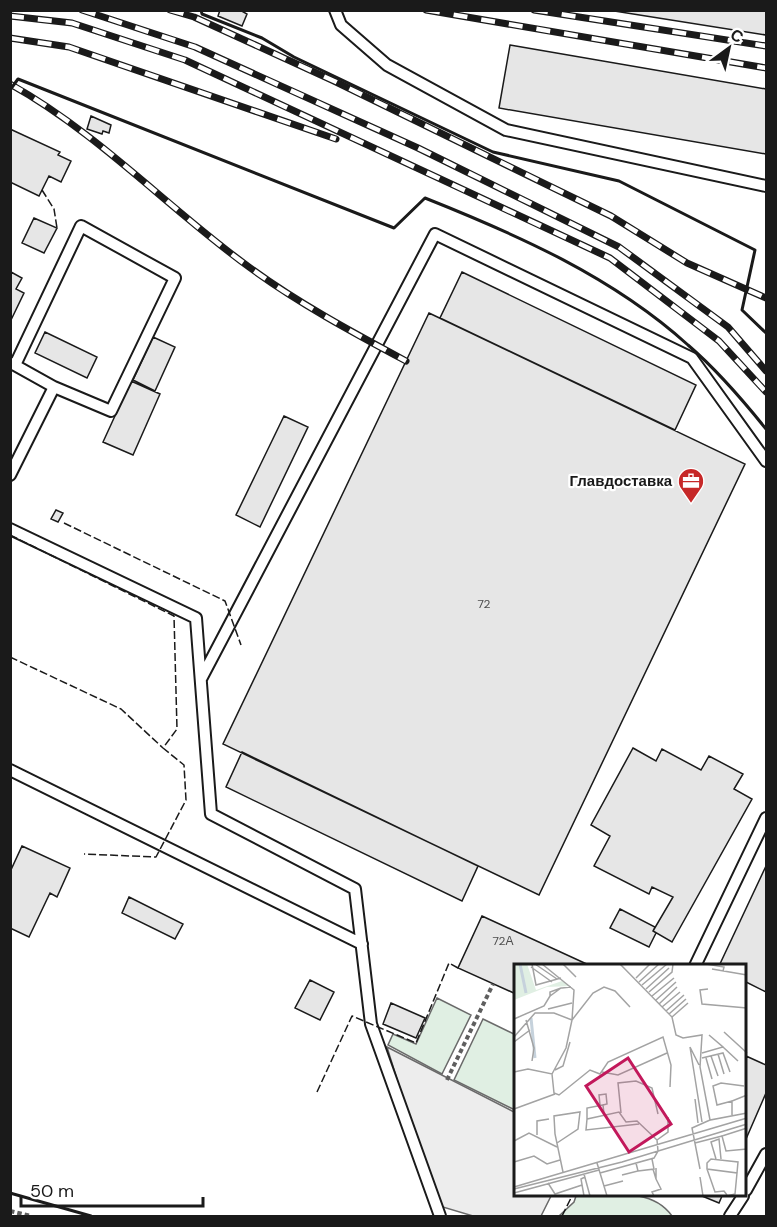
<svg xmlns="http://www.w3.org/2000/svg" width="777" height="1227" font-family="'DM Sans',sans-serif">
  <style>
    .green { fill: #e0efe3; stroke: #6a6a6a; stroke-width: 1.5 }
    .parking { fill: #ededed; stroke: #6a6a6a; stroke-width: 1.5 }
    .building { fill: #e6e6e6; stroke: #1a1a1a; stroke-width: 1.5 }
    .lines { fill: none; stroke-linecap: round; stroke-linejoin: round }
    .service-casing { stroke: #1a1a1a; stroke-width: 14 }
    .path { stroke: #5f5f5f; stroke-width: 4; stroke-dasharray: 4.5 3; stroke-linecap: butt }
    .service { stroke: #fff; stroke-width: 10 }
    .rail-casing { stroke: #1a1a1a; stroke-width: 7 }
    .rail { stroke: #fff; stroke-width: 4.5; stroke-dasharray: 14; stroke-linecap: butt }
    .fence { stroke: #1a1a1a; stroke-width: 1.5; stroke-dasharray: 8 3; stroke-linecap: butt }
    .wall { stroke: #1a1a1a; stroke-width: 3 }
    .labels { text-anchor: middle; stroke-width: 4.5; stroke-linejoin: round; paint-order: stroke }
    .number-label { font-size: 12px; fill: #4d4d4d }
    .poi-label { font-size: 15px; font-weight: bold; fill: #1a1a1a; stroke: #fff; text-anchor: end }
    .inset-river { fill: none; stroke: #c6d2dc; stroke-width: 3 }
    .inset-road { fill: none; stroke: #a3a3a3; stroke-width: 1.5 }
    .view { fill: #c2185b; fill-opacity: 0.15; stroke: #c2185b; stroke-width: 3 }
    .inset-edge { fill: none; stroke: #1a1a1a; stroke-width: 3 }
  </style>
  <rect width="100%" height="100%" fill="#fff"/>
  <path class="green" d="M437,998L471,1015L442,1074L388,1045L393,1034L416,1044Z
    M483,1019L516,1035L515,1110L454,1080Z
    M576,1196C609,1196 651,1186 672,1216H559L574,1202Z"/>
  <path class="parking" d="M387,1047L516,1113V1196H551L541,1216H473L436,1205Z"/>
  <path class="building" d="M220,10H240L247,14L242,26L218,16Z
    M608,10H766V35Z
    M510,45L766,89V154L499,108Z
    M91,116L111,125L109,133L103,131L102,134L87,129Z
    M10,129L60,152L58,155L71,161L61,182L49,176L39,196L10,182Z
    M34,218L57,228L44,253L22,243Z
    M11,272L22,278L16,289L24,293L11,320Z
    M462,272L696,385L675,430L440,318Z
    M429,313L745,464L539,895L223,744Z
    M45,332L97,357L87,378L35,353Z
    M153,337L175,347L155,391L133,380Z
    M131,381L160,394L133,455L103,442Z
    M284,416L308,427L260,527L236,515Z
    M56,510L63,513L58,522L51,519Z
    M633,748L656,761L662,749L701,770L709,756L743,774L734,789L752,799L672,942L653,931L673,897L652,887L649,894L594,866L610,836L591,825Z
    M242,752L478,866L462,901L226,787Z
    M22,846L70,868L57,897L50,893L29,937L10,928V872Z
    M766,866V992L746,982V966H719Z
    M129,897L183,924L175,939L122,913Z
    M620,909L655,927L653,931L656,933L649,947L610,928Z
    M482,916L591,966H516V994L458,968Z
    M310,980L334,992L320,1020L295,1008Z
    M391,1003L425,1018L416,1038L383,1024Z
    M746,1056L766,1065V1093L746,1139Z
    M702,1196H722L719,1203Z"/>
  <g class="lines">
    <g class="service-casing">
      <path id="service" d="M335,10L341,25L387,65L506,130L766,186
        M15,365L81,226L175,278L111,411L54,387
        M10,475L54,387L11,363
        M10,529L196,618L211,814L355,889L371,1024L440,1216
        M201,679L435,234L692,358L766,461
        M10,770L362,944
        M695,966L766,818
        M746,1190L766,1154
        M730,1216L743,1196"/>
    </g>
    <path class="path" d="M447,1080L493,984
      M10,1211L31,1216"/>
    <use href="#service" class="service"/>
    <g class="rail-casing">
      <path id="rail" d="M82,10L195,47L418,148L619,247L728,327L766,371
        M170,10L194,17L334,81L611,216L687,263L766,298
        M426,10L766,68
        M534,10L766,46
        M10,16L72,23L185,60L610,258L719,341L766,392
        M10,38L69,47L336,139
        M10,84C98,133 168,208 249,267C298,303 352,332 406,361"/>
    </g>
    <use href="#rail" class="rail"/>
    <path class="fence" d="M42,190L54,209L57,228
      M64,523L225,601L241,645
      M10,535L174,616L177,729L163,748L184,765L186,800L156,857L84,854
      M10,657L121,709L163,748
      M317,1092L352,1016L416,1043L449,963L458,968
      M562,1216L572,1196"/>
    <path class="wall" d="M201,10L202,14L262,38L294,57L493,152L619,181L755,250L742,310L766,333
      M10,90L18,79L394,228L425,198C518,235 613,277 688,345C717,370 742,399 766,429
      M10,1193L91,1216"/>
  </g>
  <defs>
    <g id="office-pin" transform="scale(1.35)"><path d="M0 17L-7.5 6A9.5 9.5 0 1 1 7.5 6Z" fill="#c62828" stroke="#fff"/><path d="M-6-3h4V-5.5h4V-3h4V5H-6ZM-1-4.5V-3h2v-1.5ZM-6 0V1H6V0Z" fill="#fff"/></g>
  </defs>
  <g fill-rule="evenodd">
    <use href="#office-pin" x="691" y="481"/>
  </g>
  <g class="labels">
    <g class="number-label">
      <text x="484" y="608">72</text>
      <text x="503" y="945">72А</text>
    </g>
    <g class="poi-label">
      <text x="672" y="486">Главдоставка</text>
    </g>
  </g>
  <g transform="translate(514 964)">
    <rect width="232" height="232" fill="#fff"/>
    <path d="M0,0H13L22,26L48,17L56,22L33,23L0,36Z" fill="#e0efe3"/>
    <path class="inset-river" d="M6,0L12,29M17,54L21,94"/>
    <path class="inset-road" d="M18,0L22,21L47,14M21,0L43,15M28,0L60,26L58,56M49,0L62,13M106,0L158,53L162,71L169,74L188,71L186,103L196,156L233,149M192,0L210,3L209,7M17,3L38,18M198,5L233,11M122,14L136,0M125,18L145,0M128,21L153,0M47,24L36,32V28L47,24H48L57,23M132,25L155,4M194,25L186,26L188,40L233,44M135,28L158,8L159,0M138,32L160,14M142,36L162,18M145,40L163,23M148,43L166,28M34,45L58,39M152,47L170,31M155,50L172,35M158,53L174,39M0,55L30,42L36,32M12,56L20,84L18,97M58,56L79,29L90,23L101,27L116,43M210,68L233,89M0,73L21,49H40L58,56L52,84L38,110L14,105L0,108M0,78L16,66M176,83L188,158M176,83L185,101M209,83L224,97M188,89L209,83L195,71M204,90L210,110M197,92L204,112M188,94L209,89L216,108M192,94L198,115M41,106L49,102L56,78M88,108L104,111L153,89M38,110L40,129L45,131L76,106L86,110L94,98L149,73L157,101L156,123M181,135L184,159M218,137L203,141L199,122L207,119L230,122M86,141L85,131L92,130L93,140L89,141M0,145L41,130M107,149L104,119L122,117L138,124L144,150M218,151V137L233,131M73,155L72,166L125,160M233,164L208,172L212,187L233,185M23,171V157L35,155M143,176L154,168V153M0,177L15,169L43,183M43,179L64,165L66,148L40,152L41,170L49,208M181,179L208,172M202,195L197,178L205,175L207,195M0,198L20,192L33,200L46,196M83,199L93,232M139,205L142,215V204M186,205L178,164L196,156M193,205L201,228L210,227L213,231M124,207L140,205L138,195M86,209L140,194L144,187L143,176L123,157L112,158L105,148L73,155V144L89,141L90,150M70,210L76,232M108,211L124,207L122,199M186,213L189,232M34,219L41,230L68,221M90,222L109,217M0,223L233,154M0,225L108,198L233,160M0,229L85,206M70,232L67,215L71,213M140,232L138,228L147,225L142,215M213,232L221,230L223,209L193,205V199L197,195L224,198L223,209"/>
    <path class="view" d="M114,94L157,160L115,188L72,122Z"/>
    <rect width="232" height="232" class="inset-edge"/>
  </g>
  <rect width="777" height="1227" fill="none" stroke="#1a1a1a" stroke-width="24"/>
  <g transform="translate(729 48) rotate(33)" stroke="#ffffff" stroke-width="4.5" paint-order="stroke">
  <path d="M0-4.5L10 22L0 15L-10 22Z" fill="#1a1a1a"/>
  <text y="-9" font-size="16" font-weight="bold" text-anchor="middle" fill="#1a1a1a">С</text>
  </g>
  <path d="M21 1197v9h182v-9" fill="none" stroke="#1a1a1a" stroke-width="3"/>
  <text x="30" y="1197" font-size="18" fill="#1a1a1a" stroke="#ffffff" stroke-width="4.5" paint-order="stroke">50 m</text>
</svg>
